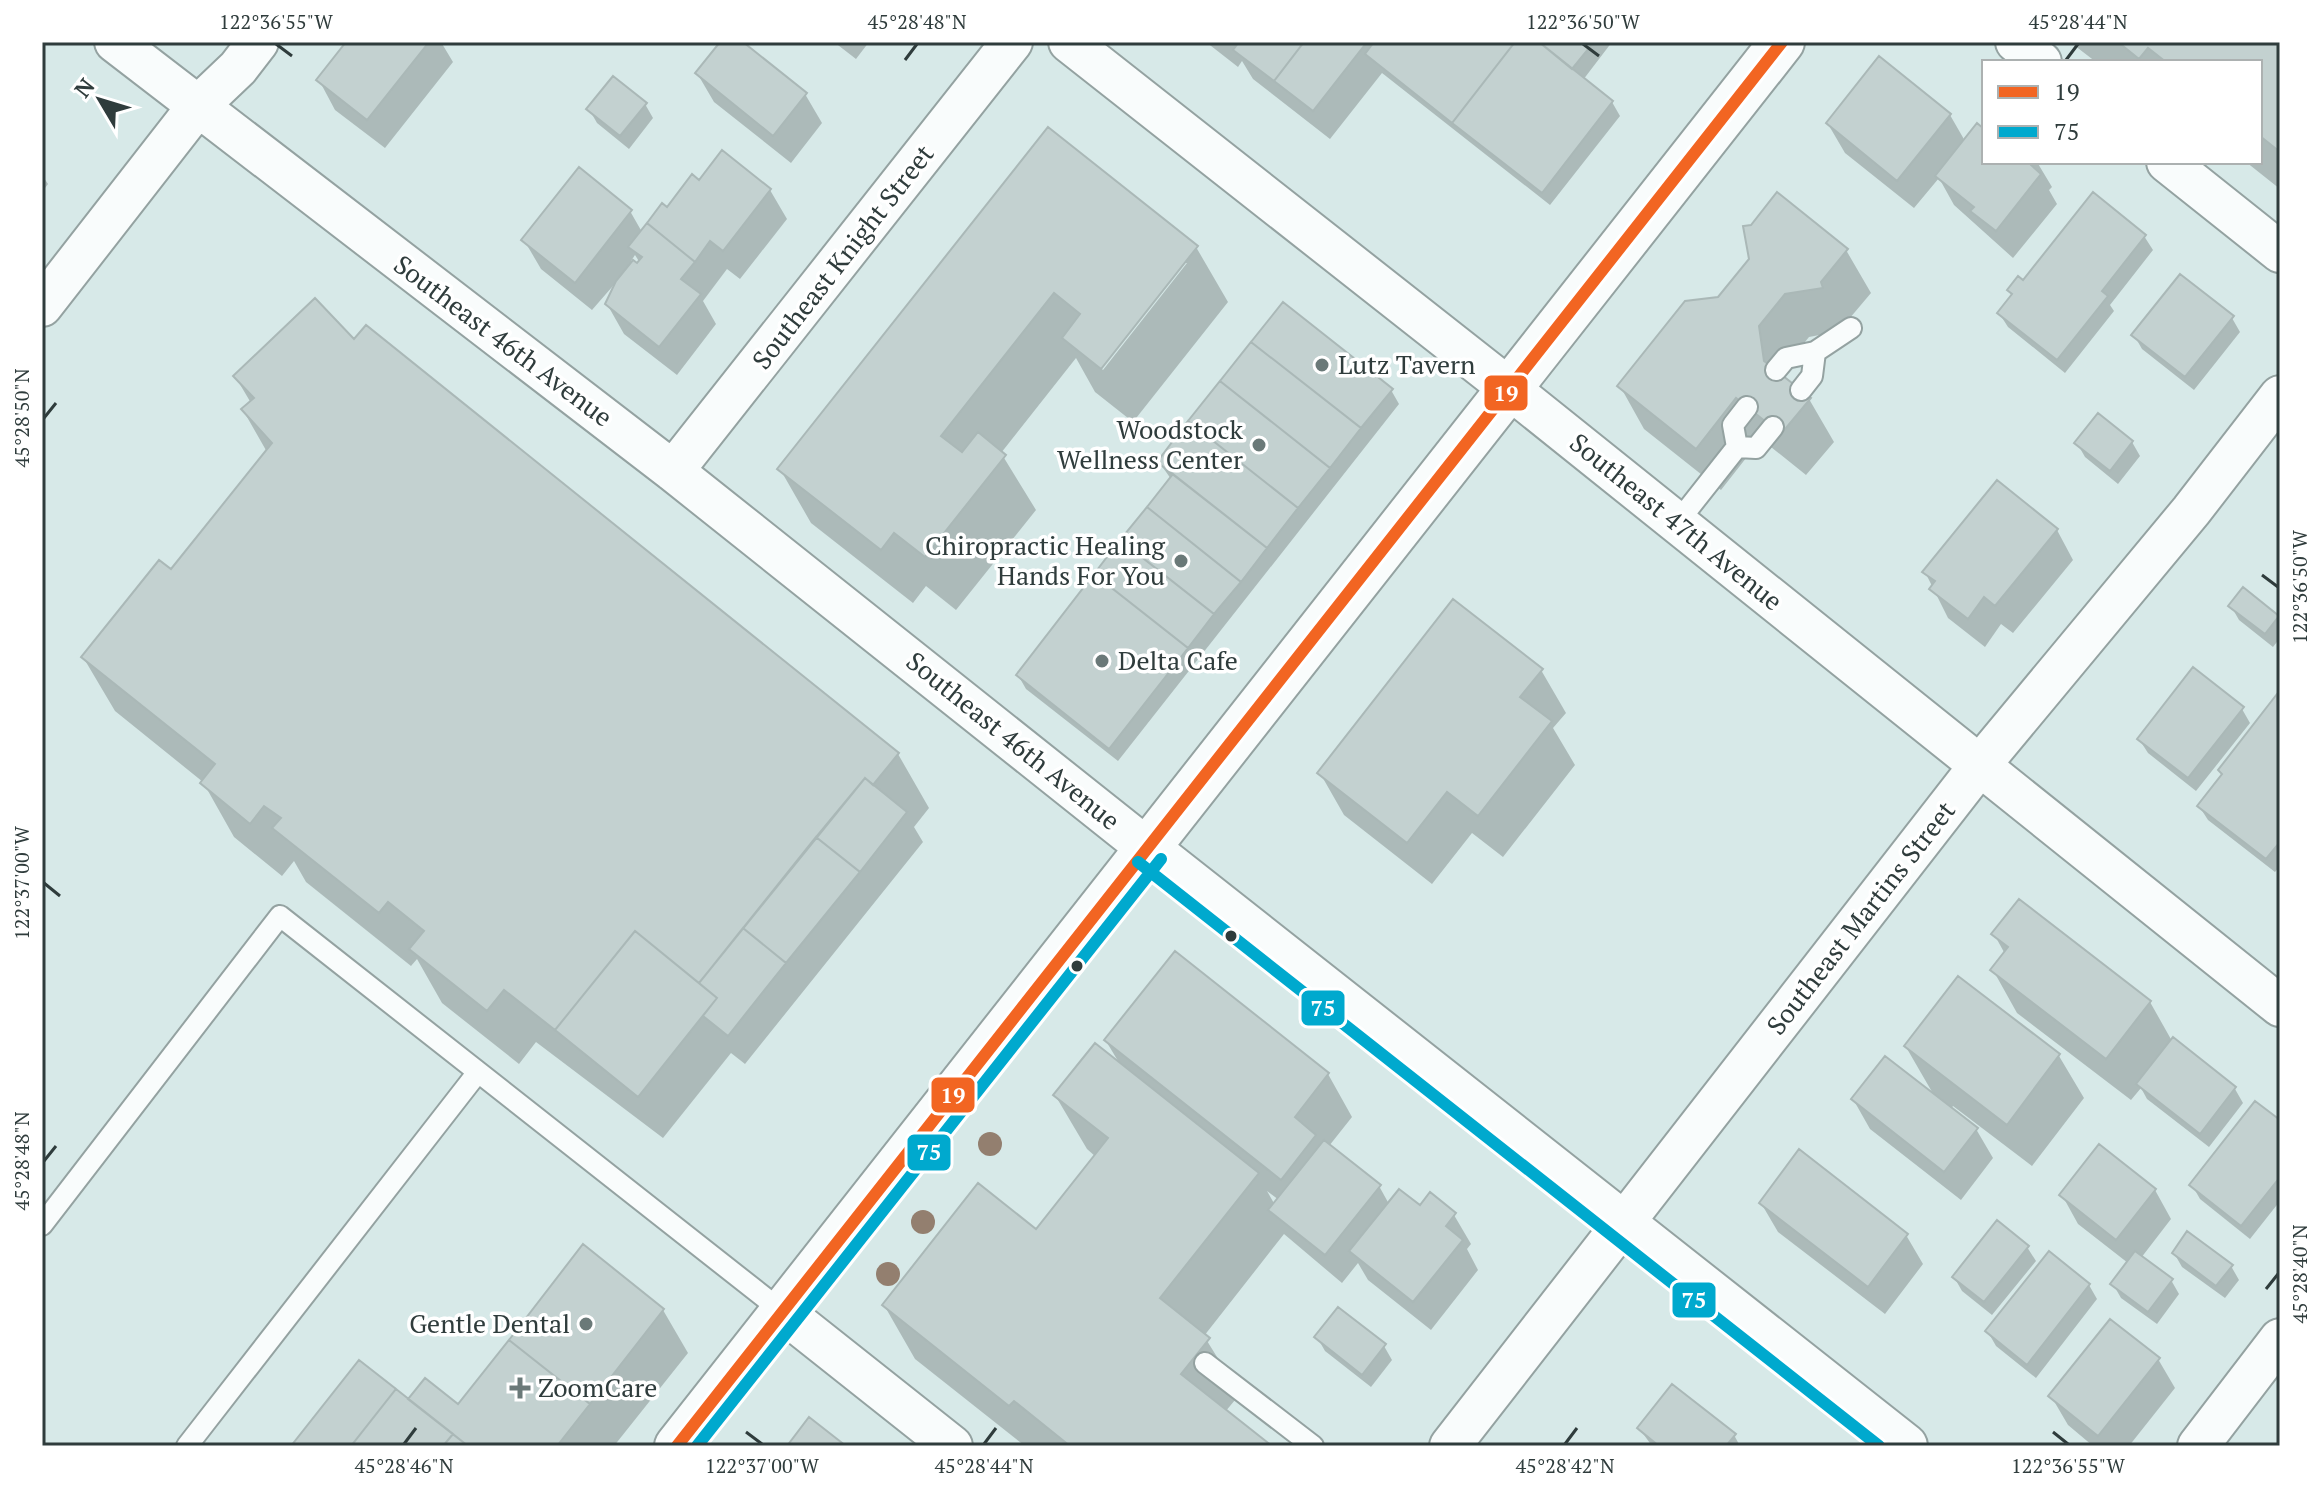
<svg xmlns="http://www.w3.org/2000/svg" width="2322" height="1488" font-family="'PT Serif',serif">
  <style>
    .shadow { fill: #0003; fill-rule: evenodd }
    .building { fill: #c3d1d0; stroke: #aab8b7; stroke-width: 2 }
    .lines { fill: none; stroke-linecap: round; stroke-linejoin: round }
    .lane-casing { stroke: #94a2a1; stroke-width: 24 }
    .street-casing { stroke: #94a2a1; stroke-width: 44 }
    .secondary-casing { stroke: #94a2a1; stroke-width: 48 }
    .lane { stroke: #f9fcfc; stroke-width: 20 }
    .street { stroke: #f9fcfc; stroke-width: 40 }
    .secondary { stroke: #f9fcfc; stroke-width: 44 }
    .bus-1-casing { stroke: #fff; stroke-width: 18 }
    .bus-2-casing { stroke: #fff; stroke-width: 18 }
    .bus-1 { stroke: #f26522; stroke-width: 12 }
    .bus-2 { stroke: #00a9ce; stroke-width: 12 }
    .tree { fill: #937f6f }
    .ticks { fill: none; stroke: #2f3c3c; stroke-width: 3 }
    .poi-dot { fill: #6a7978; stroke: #fff; stroke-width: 3 }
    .bus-dot { fill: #2f3c3c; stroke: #fff; stroke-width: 3 }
    .labels { text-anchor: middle; stroke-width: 7; stroke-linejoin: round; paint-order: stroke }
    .street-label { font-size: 26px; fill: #2f3c3c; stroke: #fff }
    .poi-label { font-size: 26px; fill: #2f3c3c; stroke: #fff; text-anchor: start }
    .line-badge { stroke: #fff; stroke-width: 3 }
    .badge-label { font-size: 22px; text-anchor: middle; font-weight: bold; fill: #fff }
    .neatline { fill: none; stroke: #2f3c3c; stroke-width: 3 }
    .ticks-label { font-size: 20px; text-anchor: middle; fill: #2f3c3c }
  </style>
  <rect width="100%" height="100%" fill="#d7e9e8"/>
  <path class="shadow" d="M349,42H441L453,62L385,148L335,110L319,80Z
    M722,42H740L805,94L822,123L791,163L714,102L697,73Z
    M834,42H869L856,59Z
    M1206,42H1612L1583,80L1612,102L1620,116L1550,205L1382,73L1330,139L1253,79L1242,61L1238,67Z
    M2070,42H2280V189L2246,162H2260V62H2096Z
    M645,104L653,118L629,149L597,123L589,109Z
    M1950,115L1965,141L1984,131V162H2037L2052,187L2049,190L2057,204L2013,258L1954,205L1939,178L1914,208L1845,153L1828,124Z
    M1048,130L1196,247L1228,302L1133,422L1095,392L1076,358L1001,453L1036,510L956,610L926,586L913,603L811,523L780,469ZM1182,263H1187L1103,370L1100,367Z
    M42,175L48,184L42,192Z
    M700,182L770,190L787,219L740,279L727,269L703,301L716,324L677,375L624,334L607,304L619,279L592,310L541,269L524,240L630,211L642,232ZM635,255L640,263L637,266L631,261Z
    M2144,236L2153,250L2110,305L2114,311L2065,373L2008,327L1999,313L2013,296L2009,290Z
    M1846,250L1871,293L1844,325L1846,330L1809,337L1783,369L1784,379L1809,399L1834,442L1806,475L1761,439L1721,490L1644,429L1620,386L1719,299Z
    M2232,318L2240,332L2194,390L2142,349L2134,335Z
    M355,342L898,754L929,808L914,827L923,842L745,1064L731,1053L663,1138L536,1042L519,1064L442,1003L417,959L411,966L306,882L294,861L282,876L234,837L203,782L115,711L83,657L171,571L267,452L243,410L251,403L235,376Z
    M1391,390L1399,404L1118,761L1026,689L1018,675L1171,479L1159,462Z
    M2132,442L2140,456L2118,484L2085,457L2077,443Z
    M2057,530L2073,560L2013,633L2001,624L1985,647L1948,618L1925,572Z
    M2231,606L2277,617L2280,638L2273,647L2239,620Z
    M1541,670L1566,713L1553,728L1575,765L1503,857L1472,833L1432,884L1344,815L1320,773Z
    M2278,697L2280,866L2275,872L2208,820L2199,806L2223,776L2220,770Z
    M2242,709L2250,723L2196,791L2148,753L2139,739Z
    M1994,934L2150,1002L2172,1041L2235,1089L2243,1103L2209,1147L2147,1099L2141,1088L2131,1100L2017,1013L1993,970L2005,954Z
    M1958,978L2059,1056L2084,1098L2032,1166L1953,1106L1951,1109L1976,1129L1993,1158L1961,1200L1870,1129L1853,1099L1935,1097L1906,1047Z
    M1106,1041L1328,1074L1352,1117L1329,1146L1379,1186L1389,1204L1454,1215L1471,1244L1467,1249L1478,1270L1431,1330L1368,1280L1358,1263L1342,1283L1284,1234L1204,1336L1240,1394L1225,1412L1269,1446H1025L915,1359L884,1305L1037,1232L1096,1157L1087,1149L1055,1095L1121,1066ZM1267,1191L1279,1200L1275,1205Z
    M2280,1123V1201L2250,1239L2200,1199L2192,1185Z
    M2155,1190L2171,1219L2141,1258L2171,1280L2179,1294L2157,1324L2121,1298L2113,1284L2128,1263L2078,1224L2062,1195Z
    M1761,1203L1906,1235L1923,1264L1885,1314L1778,1232Z
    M2027,1247L2036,1261L1992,1315L1962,1291L1954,1277Z
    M2174,1253L2231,1266L2239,1280L2225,1298L2182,1267Z
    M2089,1285L2097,1299L2036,1378L1996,1346L1988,1332Z
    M663,1310L688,1353L614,1446H293L415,1407H459Z
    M1317,1337L1384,1346L1392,1360L1371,1387L1325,1351Z
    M2158,1359L2175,1388L2129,1446H2093L2068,1425L2051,1396Z
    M1639,1428L1734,1435L1740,1446H1652Z"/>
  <path class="building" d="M346,42H429L367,120L316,80Z
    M720,42H743L807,93L773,136L695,73Z
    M1239,42H1304L1274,81L1233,50Z
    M1304,42H1367L1313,111L1274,81Z
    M1374,42H1515L1452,123L1365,54Z
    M1515,42H1539L1613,101L1542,193L1452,123Z
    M1539,42H1594L1572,69Z
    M2118,42H2280V152L2260,136V62H2166L2148,48L2139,59Z
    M1879,56L1951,114L1897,181L1826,123Z
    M613,76L647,103L620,136L586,109Z
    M1977,123L1984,129V162H2032L2030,164L2041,174L1996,231L1970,211L1974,207L1935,176Z
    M1048,127L1198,246L1101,369L1062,338L1080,314L1054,293L941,436L962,452L978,432L1006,455L925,557L894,533L881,550L777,469Z
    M722,150L771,189L723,251L710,241L695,262L647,223L662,203L667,207L692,174L699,180Z
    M579,167L632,210L575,283L521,240Z
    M1777,192L1848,249L1821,282L1823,288L1785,294L1759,326L1764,361L1811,398L1781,434L1736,398L1696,449L1617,386L1685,301L1718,297L1749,259L1743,226L1751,225Z
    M2093,192L2146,235L2102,291L2108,296L2057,360L1997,313L2012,294L2007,290L2018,276L2023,280Z
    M647,223L695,262L681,279L701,294L659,347L605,304L616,281L633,260L637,263L642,257L628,247Z
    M2180,274L2234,316L2185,377L2131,335Z
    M315,298L354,339L366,325L899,753L873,785L865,778L699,983L635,931L555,1030L504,990L487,1011L409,949L424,931L388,902L379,913L272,828L281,818L264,806L250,824L200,783L215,764L81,657L159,560L171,569L272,443L241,409L254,398L233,376Z
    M1283,302L1393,389L1361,428L1251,342Z
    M1251,342L1361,428L1330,468L1220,381Z
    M1220,381L1330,468L1298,508L1188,421Z
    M2098,413L2133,441L2110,471L2074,443Z
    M1188,421L1298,508L1267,548L1157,462Z
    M1173,474L1267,548L1241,582L1147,507Z
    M1997,480L2058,529L1995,606L1984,597L1968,619L1929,589L1935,581L1922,572Z
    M1147,507L1241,582L1214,614L1120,540Z
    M1120,540L1214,614L1188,648L1094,574Z
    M1094,574L1188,648L1109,749L1016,675Z
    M2243,587L2279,616L2265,634L2228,606Z
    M1453,599L1543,669L1520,697L1552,721L1478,816L1447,792L1407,843L1317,773Z
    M2193,667L2244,707L2188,778L2137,739Z
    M2277,694L2280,842L2266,859L2197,806L2222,774L2218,770Z
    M865,778L907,812L860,872L816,837Z
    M816,837L860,872L786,963L743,928Z
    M2019,899L2151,1001L2106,1059L1990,970L2008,947L1991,934Z
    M743,928L786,963L728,1036L703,1016L717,998L699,983Z
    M635,931L717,998L638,1097L555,1030Z
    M1175,951L1329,1073L1295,1117L1316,1135L1281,1180L1104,1040Z
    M1958,976L2060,1054L2007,1125L1904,1046Z
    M2173,1037L2236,1087L2200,1134L2136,1084Z
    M1095,1043L1259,1173L1160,1298L1210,1338L1181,1374L1272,1446H1070L1014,1401L1009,1406L882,1305L978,1183L1036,1229L1108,1138L1053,1095Z
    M1885,1056L1978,1128L1944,1172L1851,1099Z
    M2255,1101L2280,1120V1177L2241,1226L2189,1185Z
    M1324,1140L1381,1185L1325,1255L1268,1210Z
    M2099,1144L2156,1189L2116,1240L2059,1195Z
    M1799,1149L1908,1234L1868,1287L1759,1203Z
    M1399,1189L1420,1205L1430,1192L1456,1213L1446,1226L1463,1240L1413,1302L1349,1251Z
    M1997,1220L2029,1246L1984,1302L1952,1277Z
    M2187,1231L2233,1265L2216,1286L2172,1253Z
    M583,1244L664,1309L590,1404L509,1340Z
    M2049,1251L2090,1284L2027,1365L1985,1331Z
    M2135,1251L2173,1279L2148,1312L2110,1284Z
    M1338,1307L1386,1344L1362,1375L1314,1337Z
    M2110,1319L2160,1358L2098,1436L2048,1396Z
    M509,1340L590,1404L557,1446H468L408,1399L425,1378L458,1404Z
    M359,1360L396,1389L351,1446H291Z
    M1672,1384L1736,1434L1726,1446H1659L1637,1428Z
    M396,1389L453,1434L443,1446H351Z
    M809,1417L846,1446H787Z
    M453,1434L468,1446H443Z"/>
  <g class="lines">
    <g class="lane-casing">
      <path id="lane" d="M1776,370L1786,358L1815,352L1851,328
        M1801,390L1812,376L1815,352
        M1737,447L1756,448L1773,427
        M1677,523L1737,447L1733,425L1747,407
        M42,1225L280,916L783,1312
        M1205,1363L1313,1446
        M187,1446L478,1072"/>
    </g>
    <g class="street-casing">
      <path id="street" d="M115,42L673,471L1148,849
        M1069,42L1510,389L2280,1006
        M2016,42L2041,62
        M2167,162L2280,252
        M42,306L197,107L238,68L258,42
        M673,471L1012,42
        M783,1312L952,1446
        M1450,1446L1980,765L2191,511L2280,396
        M2198,1446L2280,1339"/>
    </g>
    <g class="secondary-casing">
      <path id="secondary" d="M1148,849L1905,1446
        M677,1446L1782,42"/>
    </g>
    <use href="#lane" class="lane"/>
    <use href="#street" class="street"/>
    <use href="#secondary" class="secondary"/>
    <g class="bus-1-casing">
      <path id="bus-1" d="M677,1446L1782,42"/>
    </g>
    <g class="bus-2-casing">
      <path id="bus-2" d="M1138,862L1879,1446
        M697,1446L1161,859"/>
    </g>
    <use href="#bus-1" class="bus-1"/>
    <use href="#bus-2" class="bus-2"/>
  </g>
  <g class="tree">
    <circle cx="990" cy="1144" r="12"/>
    <circle cx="923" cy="1222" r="12"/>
    <circle cx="888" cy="1274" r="12"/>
  </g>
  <path class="ticks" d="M276,44L292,56M1583,44L1599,56M905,60L917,44M2066,60L2078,44M44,418L56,403M2262,575L2278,587M44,883L60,896M44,1161L56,1146M2266,1289L2278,1274M746,1432L762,1444M2053,1432L2068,1444M404,1444L416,1428M984,1444L996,1428M1565,1444L1577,1428"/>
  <g class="poi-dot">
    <circle cx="1322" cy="365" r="8"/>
    <circle cx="1259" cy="445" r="8"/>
    <circle cx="1181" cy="561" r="8"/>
    <circle cx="1102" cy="661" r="8"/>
    <circle cx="586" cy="1324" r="8"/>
    <path d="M516 1376h8v8h8v8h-8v8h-8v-8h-8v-8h8z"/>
  </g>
  <g class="bus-dot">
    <circle cx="1231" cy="936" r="7"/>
    <circle cx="1077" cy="966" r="7"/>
  </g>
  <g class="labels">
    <g class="street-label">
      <text transform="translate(843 257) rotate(-52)" y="9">Southeast Knight Street</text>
      <text transform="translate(503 341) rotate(37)" y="9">Southeast 46th Avenue</text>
      <text transform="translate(1676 522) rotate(39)" y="9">Southeast 47th Avenue</text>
      <text transform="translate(1013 741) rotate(39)" y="9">Southeast 46th Avenue</text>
      <text transform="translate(1861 918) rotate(-52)" y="9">Southeast Martins Street</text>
    </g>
    <g class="poi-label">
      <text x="1338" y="374">Lutz Tavern</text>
      <text x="1243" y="439" text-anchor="end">Woodstock<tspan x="1243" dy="30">Wellness Center</tspan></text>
      <text x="1165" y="555" text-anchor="end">Chiropractic Healing<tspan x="1165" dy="30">Hands For You</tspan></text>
      <text x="1118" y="670">Delta Cafe</text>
      <text x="570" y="1333" text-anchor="end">Gentle Dental</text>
      <text x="538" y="1397">ZoomCare</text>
    </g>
  </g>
  <g class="line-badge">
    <rect x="1483" y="374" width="46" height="38" rx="8" fill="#f26522"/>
    <rect x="1300" y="989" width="46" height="38" rx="8" fill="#00a9ce"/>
    <rect x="930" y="1076" width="46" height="38" rx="8" fill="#f26522"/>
    <rect x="906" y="1133" width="46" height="39" rx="8" fill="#00a9ce"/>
    <rect x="1671" y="1281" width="46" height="38" rx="8" fill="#00a9ce"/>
  </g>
  <g class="badge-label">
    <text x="1506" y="401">19</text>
    <text x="1323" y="1016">75</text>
    <text x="953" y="1103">19</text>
    <text x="929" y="1160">75</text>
    <text x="1694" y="1308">75</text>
  </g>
  <rect width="2322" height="1488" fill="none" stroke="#ffffff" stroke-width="88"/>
  <rect x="1982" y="60" width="280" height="104" fill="#ffffff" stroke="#acb1b1" stroke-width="2"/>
  <rect x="1998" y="86" width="40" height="12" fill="#f26522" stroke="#acb1b1" stroke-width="2"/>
  <text x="2054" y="100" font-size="24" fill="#2f3c3c">19</text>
  <rect x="1998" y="126" width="40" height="12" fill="#00a9ce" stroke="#acb1b1" stroke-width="2"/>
  <text x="2054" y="140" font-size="24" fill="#2f3c3c">75</text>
  <g transform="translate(100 100) rotate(308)" stroke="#ffffff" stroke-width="6" paint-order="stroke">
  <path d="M0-6L14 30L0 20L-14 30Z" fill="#2f3c3c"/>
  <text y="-12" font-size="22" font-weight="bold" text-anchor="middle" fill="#2f3c3c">N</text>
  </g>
  <rect x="44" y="44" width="2234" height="1400" class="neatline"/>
  <g class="ticks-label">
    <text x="276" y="29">122°36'55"W</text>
    <text x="917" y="29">45°28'48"N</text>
    <text x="1583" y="29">122°36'50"W</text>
    <text x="2078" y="29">45°28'44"N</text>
    <text transform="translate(22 418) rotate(-90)" y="7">45°28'50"N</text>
    <text transform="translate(2300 587) rotate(-90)" y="7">122°36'50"W</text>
    <text transform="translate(22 883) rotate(-90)" y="7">122°37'00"W</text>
    <text transform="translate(22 1161) rotate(-90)" y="7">45°28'48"N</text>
    <text transform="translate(2300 1274) rotate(-90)" y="7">45°28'40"N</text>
    <text x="404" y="1473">45°28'46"N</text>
    <text x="762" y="1473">122°37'00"W</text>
    <text x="984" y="1473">45°28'44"N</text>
    <text x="1565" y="1473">45°28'42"N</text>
    <text x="2068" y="1473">122°36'55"W</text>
  </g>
</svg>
